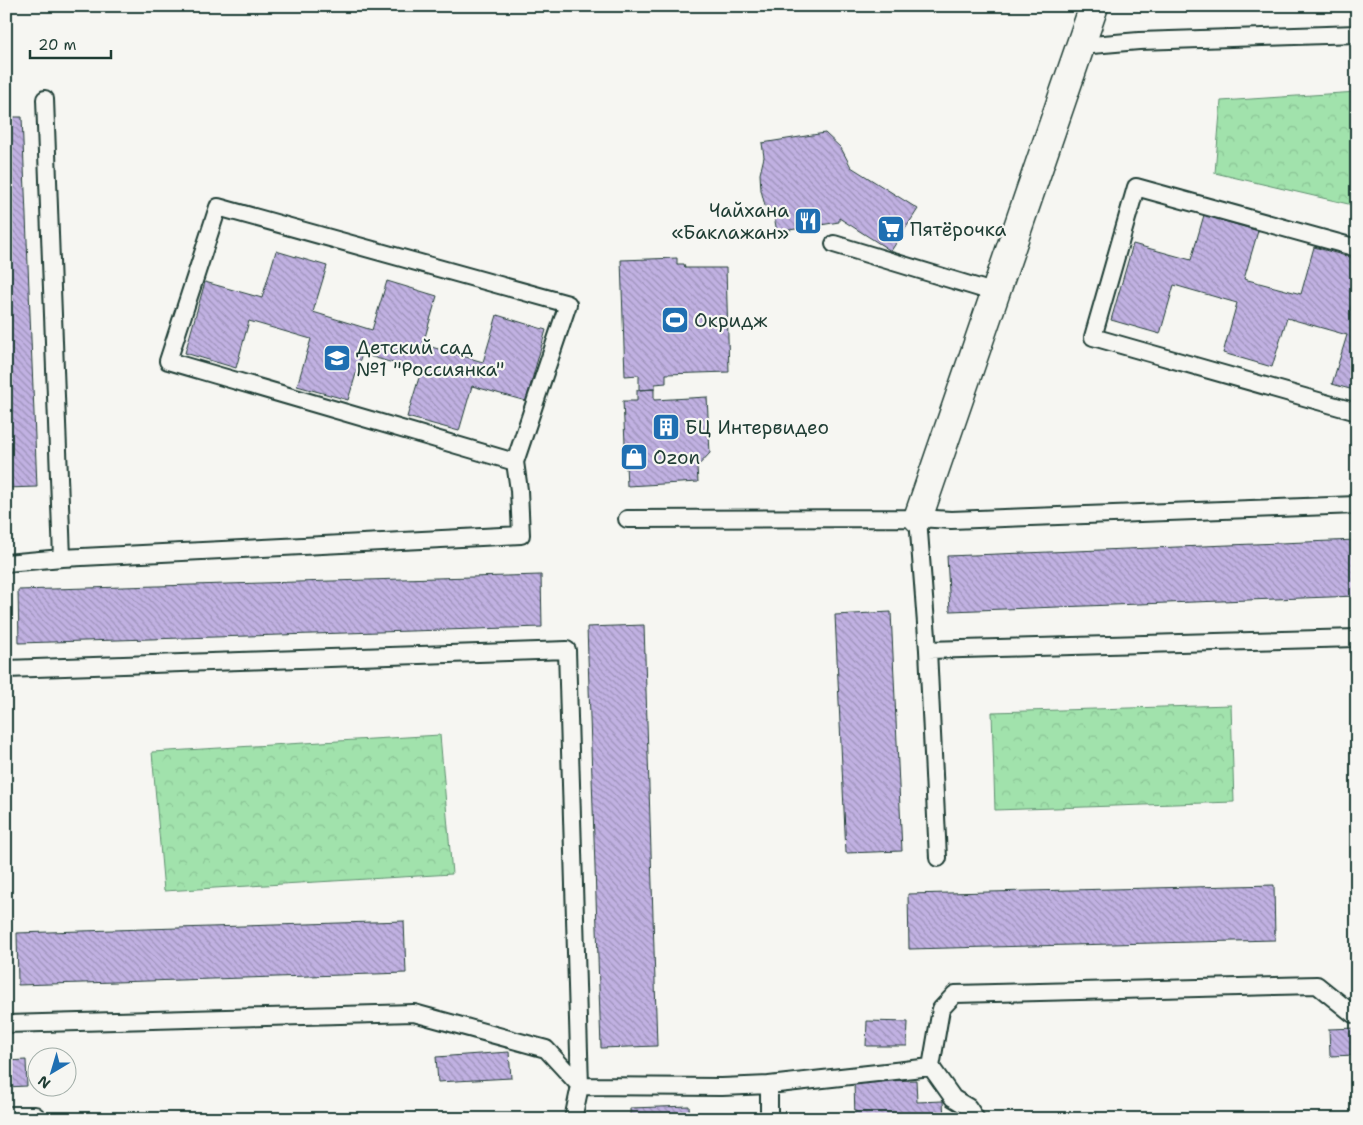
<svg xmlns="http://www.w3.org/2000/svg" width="1363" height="1125" font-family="'Shantell Sans',sans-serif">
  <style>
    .park { fill: url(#park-crowns); stroke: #609070 }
    .building { fill: url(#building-back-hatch); stroke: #1f3d34 }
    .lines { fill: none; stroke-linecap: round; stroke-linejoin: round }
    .lane-casing { stroke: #1f3d34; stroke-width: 20 }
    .street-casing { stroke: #1f3d34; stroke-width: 31 }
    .lane { stroke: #f6f6f2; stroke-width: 16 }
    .street { stroke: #f6f6f2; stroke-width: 28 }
    .labels { text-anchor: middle; stroke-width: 4.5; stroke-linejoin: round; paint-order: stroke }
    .poi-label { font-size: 19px; fill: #1f3d34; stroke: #f6f6f2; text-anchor: start }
  </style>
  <defs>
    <pattern id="park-crowns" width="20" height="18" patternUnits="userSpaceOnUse" patternTransform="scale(1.25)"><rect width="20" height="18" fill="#a1e2ac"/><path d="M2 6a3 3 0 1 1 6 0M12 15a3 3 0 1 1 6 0" fill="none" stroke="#8ac395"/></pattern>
    <pattern id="building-back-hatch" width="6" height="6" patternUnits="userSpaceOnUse" patternTransform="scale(1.25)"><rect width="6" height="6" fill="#c1b1e2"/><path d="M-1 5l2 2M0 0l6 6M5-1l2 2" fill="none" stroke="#9c91b8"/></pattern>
  </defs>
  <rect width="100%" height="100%" fill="#f6f6f2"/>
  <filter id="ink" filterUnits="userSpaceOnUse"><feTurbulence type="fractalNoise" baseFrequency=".02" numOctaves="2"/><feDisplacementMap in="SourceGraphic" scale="10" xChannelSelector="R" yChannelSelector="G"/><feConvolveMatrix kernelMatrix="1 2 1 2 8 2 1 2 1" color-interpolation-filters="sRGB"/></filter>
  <g filter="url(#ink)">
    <path class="park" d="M1357,92V206L1215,173L1221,101Z
      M1231,705L1234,802L995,810L992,712Z
      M440,735L452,874L164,891L152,752Z"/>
    <path class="building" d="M6,117H22L37,487L6,488Z
      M825,133L841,148L851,167L918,209L891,251L839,218V222L777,232L774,216L765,206L761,190L760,174L764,157L762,143Z
      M1204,215L1258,231L1244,279L1301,294L1314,247L1357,259V286L1350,310L1357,311V391L1332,384L1347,335L1287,318L1272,367L1223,353L1237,303L1174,285L1160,334L1111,320L1133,244L1191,260Z
      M276,251L327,266L313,312L372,330L387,281L437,296L423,344L428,346L483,362L497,315L546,330L526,401L472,386L459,431L407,417L421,371L362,354L348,400L297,386L311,339L249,321L236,368L185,353L205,282L262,298Z
      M677,258V264H684L685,268H726L729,372L666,374V383L655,384V389L639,390V375L625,376L621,260Z
      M654,389V400L707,397L710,453L697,467L698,482L627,486L623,401H637V390Z
      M1357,540V596L950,611L947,556Z
      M541,575L542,627L19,643L18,590Z
      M891,612L902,851L846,853L835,615Z
      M644,625L657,1046L601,1048L587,627Z
      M1274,885L1275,940L909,949L908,894Z
      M404,921L406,973L18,985L17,933Z
      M867,1021L908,1022L907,1046H866Z
      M1357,1028V1055L1330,1056L1329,1029Z
      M509,1052L511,1078L438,1082L436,1057Z
      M26,1060L27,1086L6,1087V1061Z
      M916,1080L917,1102L943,1101L944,1119H855L854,1082Z
      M689,1106L690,1119H630V1108Z"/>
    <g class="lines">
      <g class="lane-casing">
        <path id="lane" d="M1080,46L1139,41L1357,34
          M45,99L62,558
          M834,244L996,293
          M1357,248L1136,187L1093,337L1357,412
          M918,518L928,650L938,858
          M627,519L918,518L951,520L1357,505
          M6,563L62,558L521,535L519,490L515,462L568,304L218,207L168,361L515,462
          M928,650L1357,638
          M6,669L567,650L580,1086
          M6,1024L414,1013L546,1049L580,1086
          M931,1067L941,1009L955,994L1317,985L1353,1014H1357
          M6,1115H35L39,1119
          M573,1119L580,1086L722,1087L769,1085
          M769,1119V1085L931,1067L953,1098L968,1107L976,1119"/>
      </g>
      <g class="street-casing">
        <path id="street" d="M918,518L1094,6"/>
      </g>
      <use href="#lane" class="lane"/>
      <use href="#street" class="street"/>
    </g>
  </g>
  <defs>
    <g id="restaurant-square" transform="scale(1.4375)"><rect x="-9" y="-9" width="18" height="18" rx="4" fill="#1f6fb2" stroke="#f6f6f2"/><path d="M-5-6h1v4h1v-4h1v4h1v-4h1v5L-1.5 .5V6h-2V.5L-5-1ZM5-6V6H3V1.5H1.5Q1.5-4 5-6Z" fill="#fff"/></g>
    <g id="supermarket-square" transform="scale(1.4375)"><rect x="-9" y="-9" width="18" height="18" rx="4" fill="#1f6fb2" stroke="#f6f6f2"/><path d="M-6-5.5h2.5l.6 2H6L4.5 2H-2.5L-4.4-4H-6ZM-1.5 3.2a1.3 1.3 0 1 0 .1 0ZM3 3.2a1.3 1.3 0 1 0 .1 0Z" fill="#fff"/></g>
    <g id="stadium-square" transform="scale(1.4375)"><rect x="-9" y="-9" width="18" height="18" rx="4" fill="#1f6fb2" stroke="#f6f6f2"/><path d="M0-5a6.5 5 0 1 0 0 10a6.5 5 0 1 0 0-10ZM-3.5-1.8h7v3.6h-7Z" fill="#fff"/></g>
    <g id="school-square" transform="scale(1.4375)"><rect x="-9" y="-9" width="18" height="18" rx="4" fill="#1f6fb2" stroke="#f6f6f2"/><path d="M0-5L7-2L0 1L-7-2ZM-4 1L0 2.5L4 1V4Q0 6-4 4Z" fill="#fff"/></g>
    <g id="building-square" transform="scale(1.4375)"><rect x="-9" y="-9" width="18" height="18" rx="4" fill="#1f6fb2" stroke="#f6f6f2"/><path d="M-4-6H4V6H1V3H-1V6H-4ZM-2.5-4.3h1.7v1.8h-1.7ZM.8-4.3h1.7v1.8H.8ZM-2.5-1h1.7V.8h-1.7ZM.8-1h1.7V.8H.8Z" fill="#fff"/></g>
    <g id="shop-square" transform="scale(1.4375)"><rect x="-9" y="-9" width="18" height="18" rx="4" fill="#1f6fb2" stroke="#f6f6f2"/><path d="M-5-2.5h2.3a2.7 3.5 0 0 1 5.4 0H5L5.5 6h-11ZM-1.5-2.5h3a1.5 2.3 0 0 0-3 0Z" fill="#fff"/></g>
  </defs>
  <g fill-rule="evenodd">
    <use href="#restaurant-square" x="808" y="221"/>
    <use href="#supermarket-square" x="891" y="229"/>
    <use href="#stadium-square" x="675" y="320"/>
    <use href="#school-square" x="337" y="358"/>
    <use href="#building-square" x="666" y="427"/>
    <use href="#shop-square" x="634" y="457"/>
  </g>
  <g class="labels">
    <g class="poi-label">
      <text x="789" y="217" text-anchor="end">Чайхана<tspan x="789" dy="22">«Баклажан»</tspan></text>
      <text x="910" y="236">Пятёрочка</text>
      <text x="694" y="327">Окридж</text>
      <text x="356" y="354">Детский сад<tspan x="356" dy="22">№1 "Россиянка"</tspan></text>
      <text x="685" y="434">БЦ Интервидео</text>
      <text x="653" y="464">Ozon</text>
    </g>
  </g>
  <rect width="1363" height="1125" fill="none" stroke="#f6f6f2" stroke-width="25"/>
  <rect x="12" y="12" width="1338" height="1100" fill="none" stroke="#1f3d34" stroke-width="2" filter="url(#ink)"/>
  <g transform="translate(52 1072) rotate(218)"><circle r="24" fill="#f6f6f2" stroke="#a0aca6"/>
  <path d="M0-4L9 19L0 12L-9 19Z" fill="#1f6fb2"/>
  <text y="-8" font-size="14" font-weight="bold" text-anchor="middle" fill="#1f3d34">N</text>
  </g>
  <path d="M30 50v8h81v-8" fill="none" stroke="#1f3d34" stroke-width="2.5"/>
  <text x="38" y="50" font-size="15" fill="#1f3d34" stroke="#f6f6f2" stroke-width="4" paint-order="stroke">20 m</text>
</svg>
